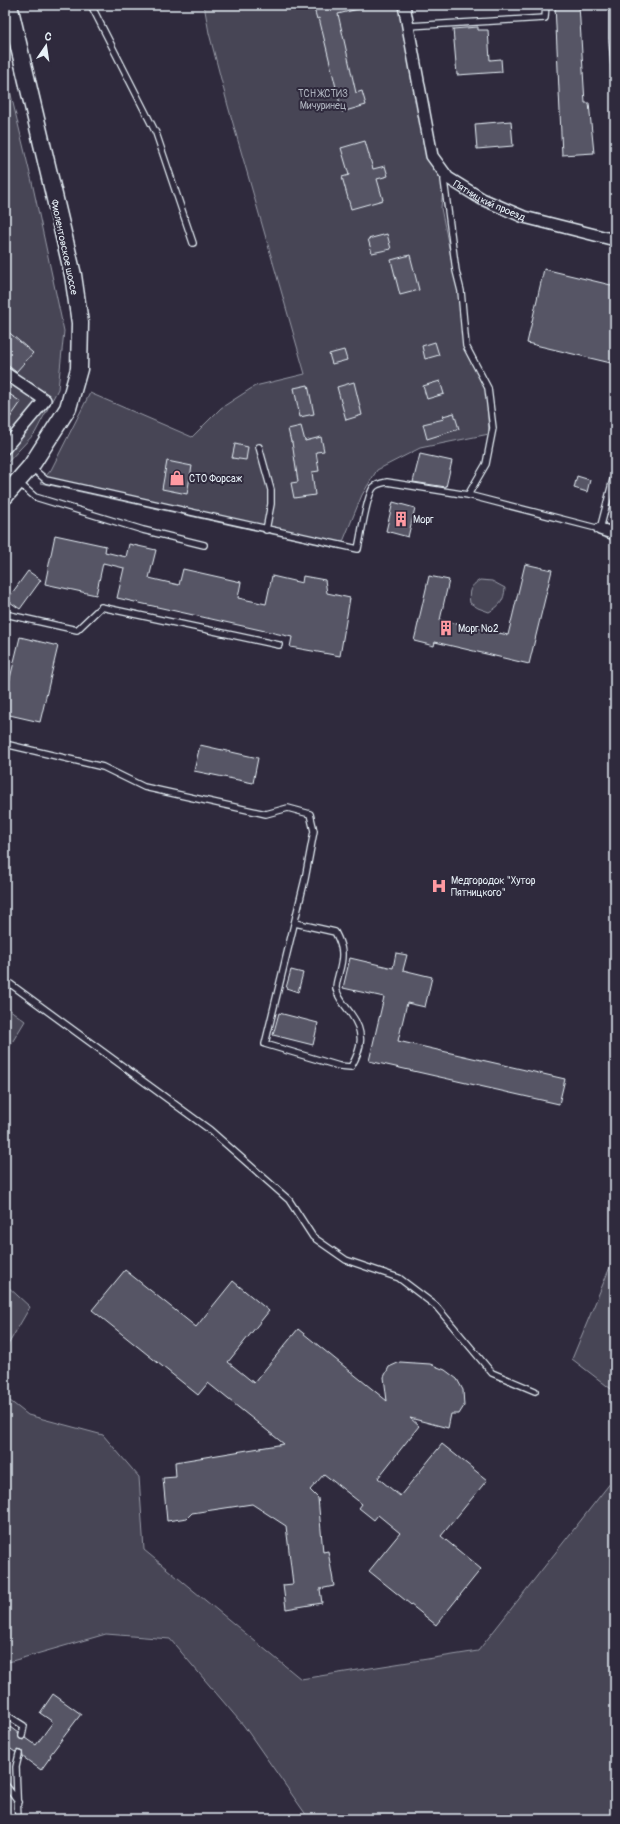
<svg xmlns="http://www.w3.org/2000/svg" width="620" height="1824" font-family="Pangolin,sans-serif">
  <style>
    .green { fill: #464455; stroke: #979aa6 }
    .building { fill: #575565; stroke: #e8f1f8 }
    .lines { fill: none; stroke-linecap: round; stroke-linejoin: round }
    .lane-casing { stroke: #e8f1f8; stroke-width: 8 }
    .street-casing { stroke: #e8f1f8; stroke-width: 14 }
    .secondary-casing { stroke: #e8f1f8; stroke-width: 19 }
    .lane { stroke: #2f2a3d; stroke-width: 5.5 }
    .street { stroke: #2f2a3d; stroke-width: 11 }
    .secondary { stroke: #2f2a3d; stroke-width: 16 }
    .labels { text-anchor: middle; stroke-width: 4; stroke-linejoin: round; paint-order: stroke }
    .park-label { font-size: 10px; fill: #afb4bf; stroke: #2f2a3d }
    .street-label { font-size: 10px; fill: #e8f1f8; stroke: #2f2a3d }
    .poi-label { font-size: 10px; fill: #e8f1f8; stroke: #2f2a3d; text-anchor: start }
  </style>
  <rect width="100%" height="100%" fill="#2f2a3d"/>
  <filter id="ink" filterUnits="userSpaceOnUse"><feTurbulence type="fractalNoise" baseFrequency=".025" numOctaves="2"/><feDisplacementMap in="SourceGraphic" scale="8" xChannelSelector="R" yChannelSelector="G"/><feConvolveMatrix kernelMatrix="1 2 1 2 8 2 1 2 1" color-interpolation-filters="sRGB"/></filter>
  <g filter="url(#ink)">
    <path class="green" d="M204,5H400L428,159L444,180L441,208L458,292L464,347L486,390L489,434L420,448L377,470L362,495L340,549L40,483L51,470L90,393L192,437L221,408L255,386L305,374L228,106L209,33Z
      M5,70L32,182L64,331L58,389L35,433L5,465Z
      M480,580L492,581L505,588C504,601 500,606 489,612L478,608L470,603C468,591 470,586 480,580Z
      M5,1006L25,1021L5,1054Z
      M615,1255V1392L572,1359Z
      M5,1284L30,1307L5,1350Z
      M5,1397L28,1415L103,1435L139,1477L144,1550L301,1679L478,1651L615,1477V1819H309L244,1726L170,1639L106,1634L5,1663Z"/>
    <path class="building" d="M313,5H357L358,9L338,14L356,93L362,91L366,105L342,112L319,18L317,19Z
      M555,5H579L585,103H589L594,153L562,155Z
      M478,27V30H488L490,60L501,59L502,72L457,75L453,29Z
      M511,121L513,146L477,149L475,124Z
      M365,141L373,169L385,166L388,176L377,179L383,200L351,209L342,177L349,175L341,148Z
      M387,234L391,249L372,253L368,239Z
      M410,255L419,290L400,295L391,260Z
      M544,269L615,286V364L527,343Z
      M5,329L33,353L16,372L5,363Z
      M435,342L439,355L425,359L422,346Z
      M344,350L347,360L332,364L329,354Z
      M440,381L444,394L427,399L423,386Z
      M354,382L362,415L346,420L337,387Z
      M308,385L314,414L300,417L294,388Z
      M5,391L21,402L5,425Z
      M454,413L459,429L427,439L423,424L444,419L443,416Z
      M301,426L305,441L321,437L324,451L316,452L319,471L312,472L315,495L294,498L291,483L298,482L292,442H291L288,429Z
      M235,444L248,447L246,460L232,458Z
      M420,454L452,461L446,487L413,482Z
      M167,461L192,466L187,494L162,489Z
      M577,476L590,480L587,492L574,488Z
      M393,502L415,508L408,537L386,531Z
      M55,535L106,546L105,552L126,557L129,544L156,550L149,578L179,585L183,569L241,582L238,598L266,604L272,576L302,583L303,576L325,580L327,593L350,598L340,656L290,647L292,637L117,598L124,568L103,563L96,595L45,584Z
      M525,564L552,570L529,664L435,642L434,646L414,641L429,576L449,580L440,620L508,635Z
      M28,571L41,580L20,609L7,600Z
      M20,637L58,646L40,722L5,714V699Z
      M200,745L258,758L253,783L194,771Z
      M396,953L407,955L403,970L432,977L425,1007L407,1003L398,1041L565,1079L559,1104L369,1061L384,997L343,988L350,958L393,968Z
      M291,970L303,973L298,992L286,988Z
      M279,1013L318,1023L313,1045L273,1035Z
      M125,1270L196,1327L233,1281L269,1311L228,1362L254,1383L298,1329L387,1401L384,1377L389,1367L400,1362L430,1364L445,1370L457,1379L463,1390L464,1406L459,1414H451L448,1428L410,1418L419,1426L378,1478L400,1496L442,1444L487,1480L441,1536L481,1569L436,1625L369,1571L400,1533L378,1515L374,1520L359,1508L362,1504L324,1474L310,1490L318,1498L323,1552L328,1551L334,1586L320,1589L322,1603L286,1609L283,1585L293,1584L286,1526L252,1504L192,1513L187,1518L167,1521L163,1478L176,1477L175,1462L284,1444L208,1383L198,1395L92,1310Z
      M53,1694L81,1714L50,1755L51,1756L41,1770L23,1757L22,1751L18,1750L15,1752L5,1745V1734L10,1727L18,1733L20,1739L23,1740L26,1738L36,1745L53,1722L40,1713Z"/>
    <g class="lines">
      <g class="lane-casing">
        <path id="lane" d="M91,5L156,133L193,243
          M612,5V38L615,79
          M409,26L545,18L546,5
          M444,180L456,271L461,291L466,346L488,388L493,428L486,464L468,495
          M259,447L271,490V504L266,530
          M32,468L46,480L358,549C361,536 366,498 373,488C376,484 382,483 387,482L468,495L600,529L615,472
          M18,482L35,497L143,530L204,545
          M5,614L77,630L101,607L279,645
          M5,744L103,767L144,787L266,814L288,808L310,814L314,831L305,879L265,1044L339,1066L351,1067C362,1048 365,1033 351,1014C345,1005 338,999 336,988C336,983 338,977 339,973C344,955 343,947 335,932L295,923
          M5,980L210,1130L289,1200L313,1237L346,1260L399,1278L436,1306L492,1373L535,1391
          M5,1714L24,1726L22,1736
          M5,1784L18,1802
          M18,1819L16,1767L19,1754"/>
      </g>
      <g class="street-casing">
        <g id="street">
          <path id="s1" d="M404,5L432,156L448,178L482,199L524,217L615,240"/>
          <path d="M5,373L45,400L5,448"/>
          <path d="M600,529L615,534"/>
        </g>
      </g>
      <g class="secondary-casing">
        <path id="secondary" d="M5,496L31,466L68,408L79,369L80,323L73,275L9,5"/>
      </g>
      <use href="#lane" class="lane"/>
      <use href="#street" class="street"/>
      <use href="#secondary" class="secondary"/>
    </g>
  </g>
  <defs>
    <g id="shop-bare" transform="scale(1.2)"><path d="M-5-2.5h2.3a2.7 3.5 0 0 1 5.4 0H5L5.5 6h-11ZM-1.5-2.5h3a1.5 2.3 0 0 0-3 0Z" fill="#ff9aa2" stroke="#2f2a3d" stroke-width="2.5" paint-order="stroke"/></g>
    <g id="building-bare" transform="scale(1.2)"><path d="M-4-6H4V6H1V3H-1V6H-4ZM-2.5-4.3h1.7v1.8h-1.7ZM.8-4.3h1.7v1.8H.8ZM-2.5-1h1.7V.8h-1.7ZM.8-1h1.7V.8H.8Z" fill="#ff9aa2" stroke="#2f2a3d" stroke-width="2.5" paint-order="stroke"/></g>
    <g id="hospital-bare" transform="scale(1.2)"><path d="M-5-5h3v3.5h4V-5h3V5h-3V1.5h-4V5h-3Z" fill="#ff9aa2" stroke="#2f2a3d" stroke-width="2.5" paint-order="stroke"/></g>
  </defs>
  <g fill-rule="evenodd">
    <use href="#shop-bare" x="177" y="478"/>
    <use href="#building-bare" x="401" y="519"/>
    <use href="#building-bare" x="446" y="628"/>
    <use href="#hospital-bare" x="439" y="886"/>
  </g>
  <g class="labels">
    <g class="park-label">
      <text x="323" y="97">ТСН ЖСТИЗ<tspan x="323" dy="12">Мичуринец</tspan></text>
    </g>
    <g class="street-label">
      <text dy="4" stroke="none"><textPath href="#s1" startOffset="228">Пятницкий проезд</textPath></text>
      <text transform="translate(65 247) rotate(78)" y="4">Фиолентовское шоссе</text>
    </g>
    <g class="poi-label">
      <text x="189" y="482">СТО Форсаж</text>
      <text x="413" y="523">Морг</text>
      <text x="458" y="632">Морг №2</text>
      <text x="451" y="884">Медгородок "Хутор<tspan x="451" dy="12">Пятницкого"</tspan></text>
    </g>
  </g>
  <rect width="620" height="1824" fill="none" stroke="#2f2a3d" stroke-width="20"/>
  <rect x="10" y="10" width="600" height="1804" fill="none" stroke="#e8f1f8" stroke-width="1.5" filter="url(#ink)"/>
  <g transform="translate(46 46) rotate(13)" stroke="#2f2a3d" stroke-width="3" paint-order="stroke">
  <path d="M0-3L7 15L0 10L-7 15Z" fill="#e8f1f8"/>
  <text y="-6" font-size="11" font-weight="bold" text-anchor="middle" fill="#e8f1f8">С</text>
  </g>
</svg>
